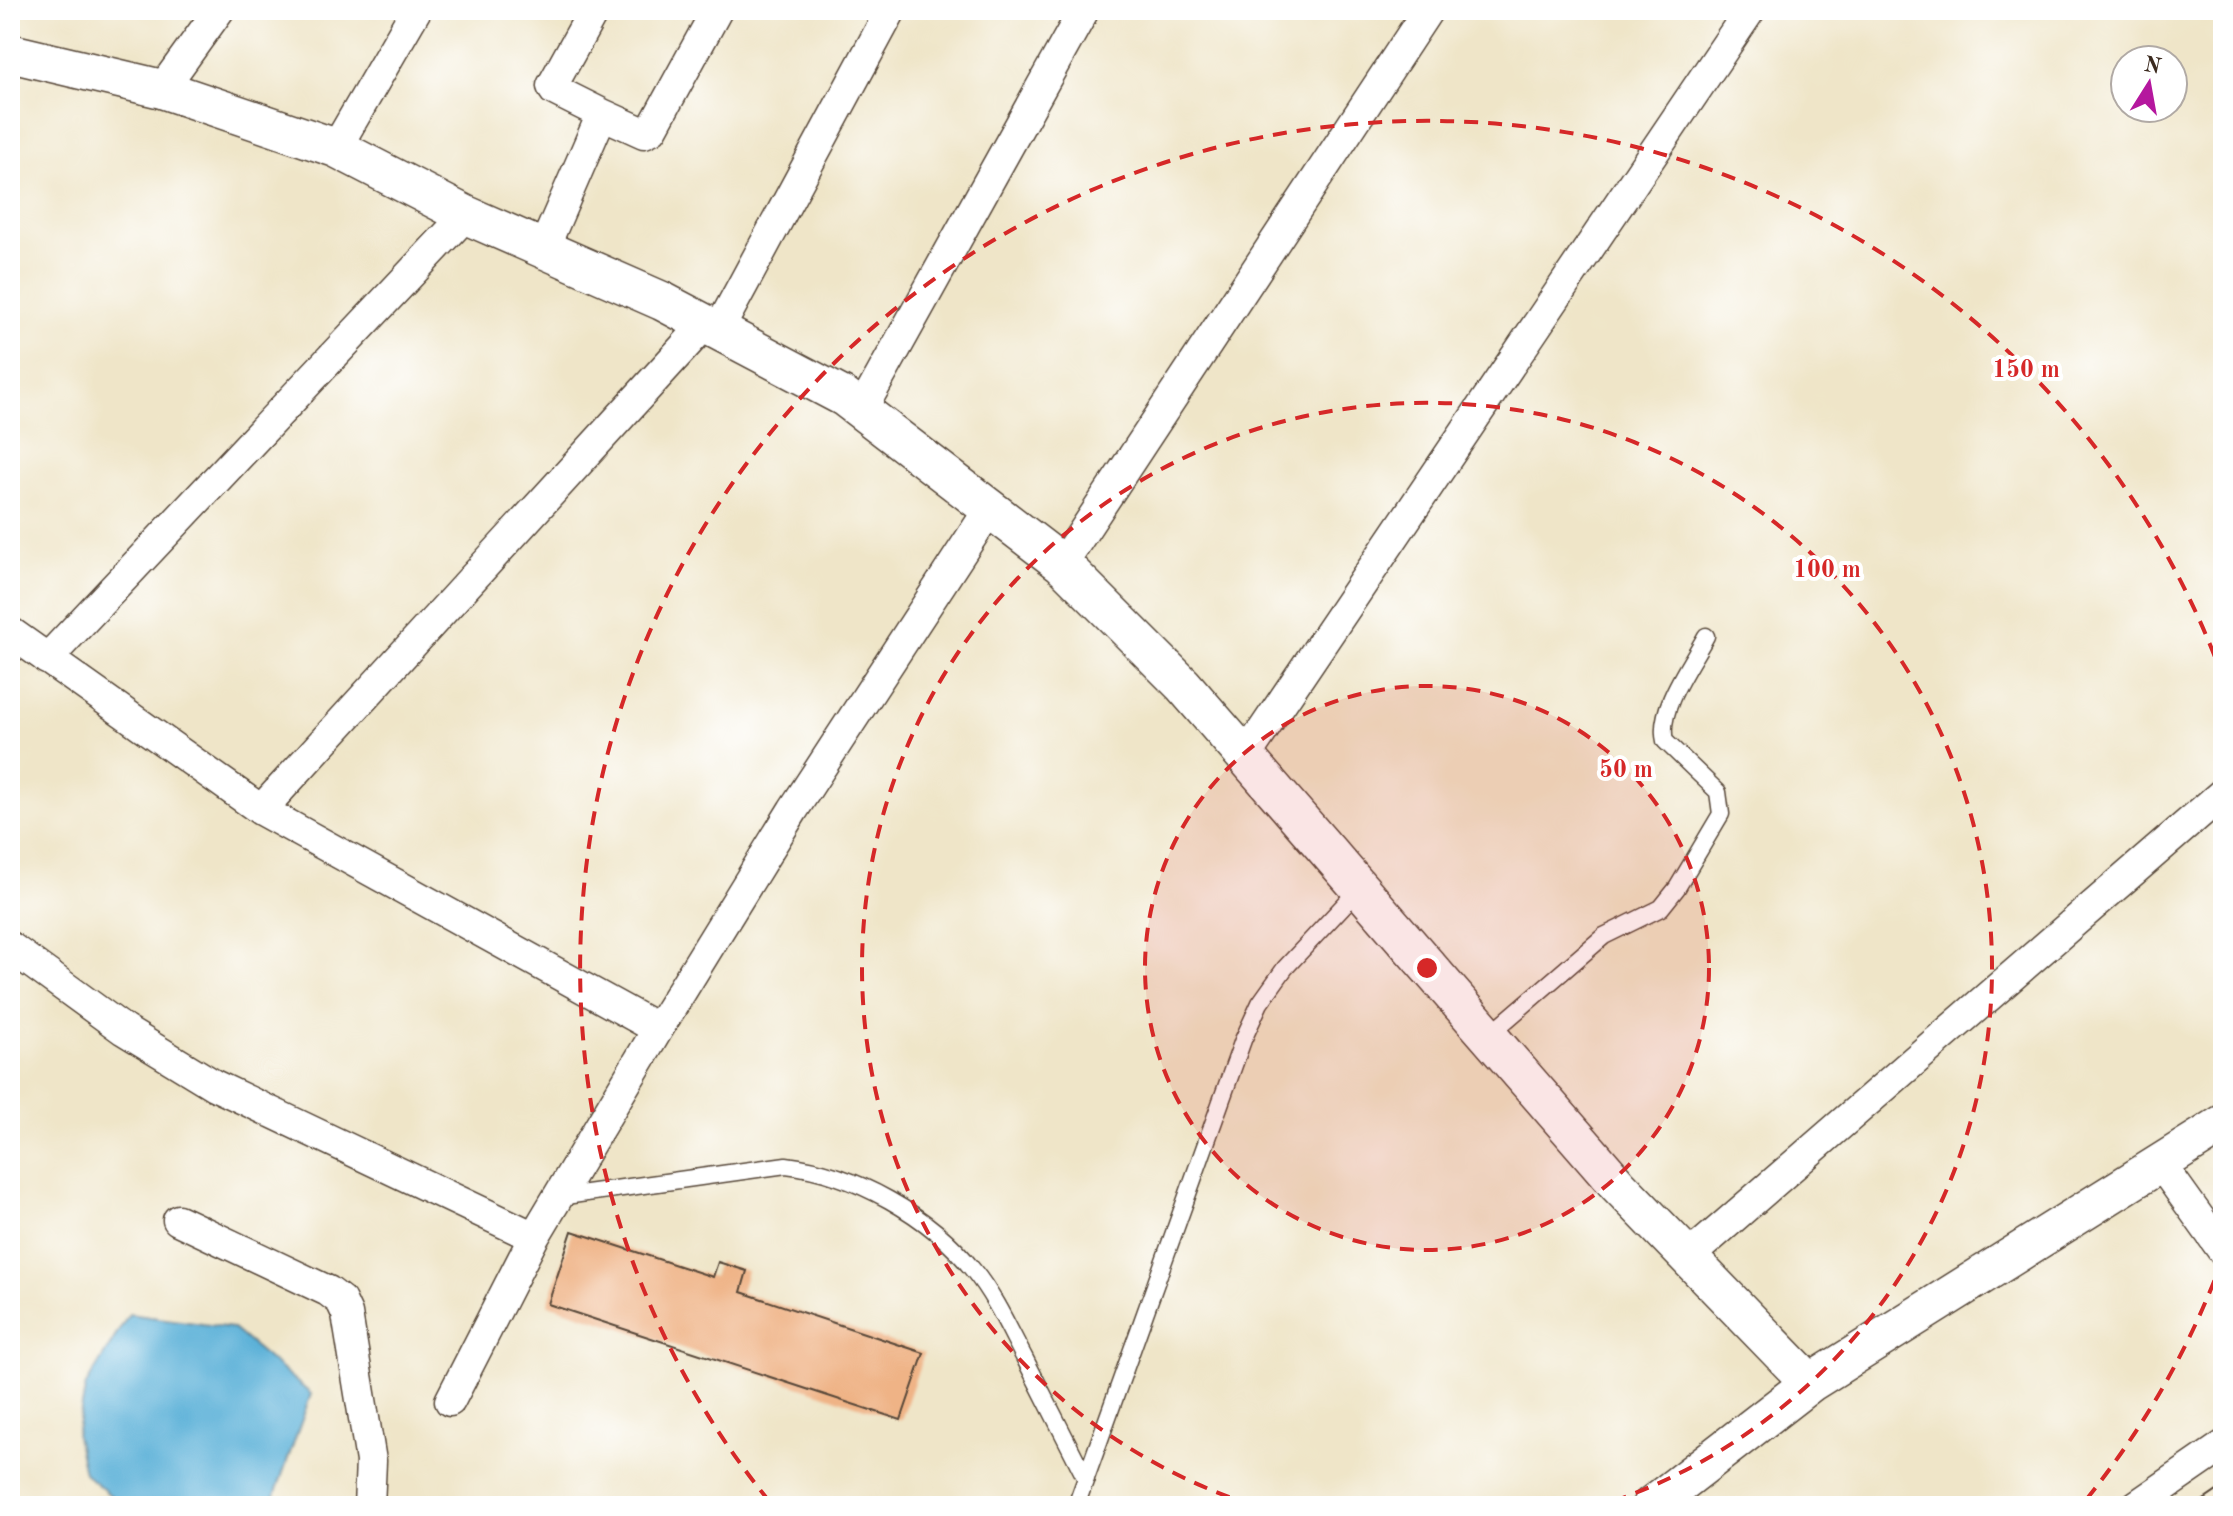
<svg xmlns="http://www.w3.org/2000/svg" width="2233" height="1516" font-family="'Old Standard TT',serif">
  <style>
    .water { fill: #5bb1d8; stroke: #4b6e7b; stroke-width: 2 }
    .building { fill: #efb386 }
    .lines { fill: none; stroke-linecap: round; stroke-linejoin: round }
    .service-casing { stroke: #564638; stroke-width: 19 }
    .minor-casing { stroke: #564638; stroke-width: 33 }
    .tertiary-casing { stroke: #564638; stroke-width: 41 }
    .service { stroke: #fff; stroke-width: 16 }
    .minor { stroke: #fff; stroke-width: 30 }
    .tertiary { stroke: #fff; stroke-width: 38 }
    .ring { fill: none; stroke: #d62828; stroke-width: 4; stroke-dasharray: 14 10 }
    .centre { fill: #d62828; stroke: #fff; stroke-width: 4 }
    .ring-label { font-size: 24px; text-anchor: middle; font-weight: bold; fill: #d62828; stroke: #fff; stroke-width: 8; stroke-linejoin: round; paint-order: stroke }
  </style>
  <rect width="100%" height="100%" fill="#fff"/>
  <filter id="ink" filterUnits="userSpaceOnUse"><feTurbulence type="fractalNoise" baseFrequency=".0125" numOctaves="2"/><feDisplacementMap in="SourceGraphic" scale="16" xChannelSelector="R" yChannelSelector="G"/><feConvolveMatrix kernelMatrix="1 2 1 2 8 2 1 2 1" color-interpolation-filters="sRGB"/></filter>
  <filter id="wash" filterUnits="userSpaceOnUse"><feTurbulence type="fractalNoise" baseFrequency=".006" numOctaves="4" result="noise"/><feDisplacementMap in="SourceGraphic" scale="32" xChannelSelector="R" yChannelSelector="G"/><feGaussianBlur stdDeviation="1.8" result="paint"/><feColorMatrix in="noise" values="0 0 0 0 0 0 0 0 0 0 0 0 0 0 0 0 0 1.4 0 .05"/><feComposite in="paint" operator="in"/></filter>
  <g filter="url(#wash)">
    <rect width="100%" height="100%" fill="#efe5c8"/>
    <path class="water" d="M129,1314L232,1328L311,1394L274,1498L267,1506H123L84,1473L76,1436L86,1385Z"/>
    <g id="blocks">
      <path class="building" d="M572,1231L713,1277L718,1262L747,1271L741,1292L924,1353L901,1420L548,1304Z
        M2223,1487V1506H2195Z"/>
    </g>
  </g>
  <g filter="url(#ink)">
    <use href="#blocks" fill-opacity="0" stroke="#564638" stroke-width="2"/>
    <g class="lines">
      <g class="service-casing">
        <path id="service" d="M1488,1036L1604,936L1661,908L1677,888L1721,814L1718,792L1665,741C1657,709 1691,664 1706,636
          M558,1197L786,1165C854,1173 930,1215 973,1270C995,1297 1009,1329 1025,1359C1045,1399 1066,1439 1086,1479
          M1076,1506L1243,1040L1260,1003L1285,968L1360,888"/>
      </g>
      <g class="minor-casing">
        <path id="minor" d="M594,10L552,86L554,90L602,114
          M162,89L219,10
          M336,148L416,10
          M543,250L602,114L644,133L652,129L717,10
          M718,331L891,10
          M861,411L1084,10
          M1062,564L1428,10
          M10,632L261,810L658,1029
          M47,659L466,215
          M1245,757L1750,10
          M261,810L705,324
          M10,947L124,1030L214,1085L534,1237
          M2160,1163L2223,1251
          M178,1220L328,1291L341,1301L347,1314L371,1461L369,1506
          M1688,1257L2223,793
          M450,1401L534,1237L658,1029L793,810L989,510
          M2136,1506L2223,1446"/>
      </g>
      <g class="tertiary-casing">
        <path id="tertiary" d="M10,53L162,89L336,148L466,215L662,301L844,397L1062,564L1183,685L1618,1185L1810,1383
          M1651,1506L1810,1383L2223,1124"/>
      </g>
      <use href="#service" class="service"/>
      <use href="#minor" class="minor"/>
      <use href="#tertiary" class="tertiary"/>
    </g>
  </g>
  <circle cx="1427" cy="968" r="282" fill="#d62828" fill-opacity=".12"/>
  <g class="ring">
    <circle cx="1427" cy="968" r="282"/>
    <path d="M1252 1505A565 565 0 1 1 1602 1505"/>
    <path d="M2223 1258A847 847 0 0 1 2085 1501M769 1501A847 847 0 1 1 2223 678"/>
  </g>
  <circle cx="1427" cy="968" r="12" class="centre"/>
  <g class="ring-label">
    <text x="2026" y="377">150 m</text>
    <text x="1827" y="577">100 m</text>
    <text x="1626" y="777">50 m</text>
  </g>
  <rect width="2233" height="1516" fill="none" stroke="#fff" stroke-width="40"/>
  <g transform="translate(2149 84) rotate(11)"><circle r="38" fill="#ffffff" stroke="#b1aaa5" stroke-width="2"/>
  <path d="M0-6L14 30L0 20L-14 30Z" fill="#b5179e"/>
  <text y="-12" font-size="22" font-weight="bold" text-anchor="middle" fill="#3b2a1e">N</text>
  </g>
</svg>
